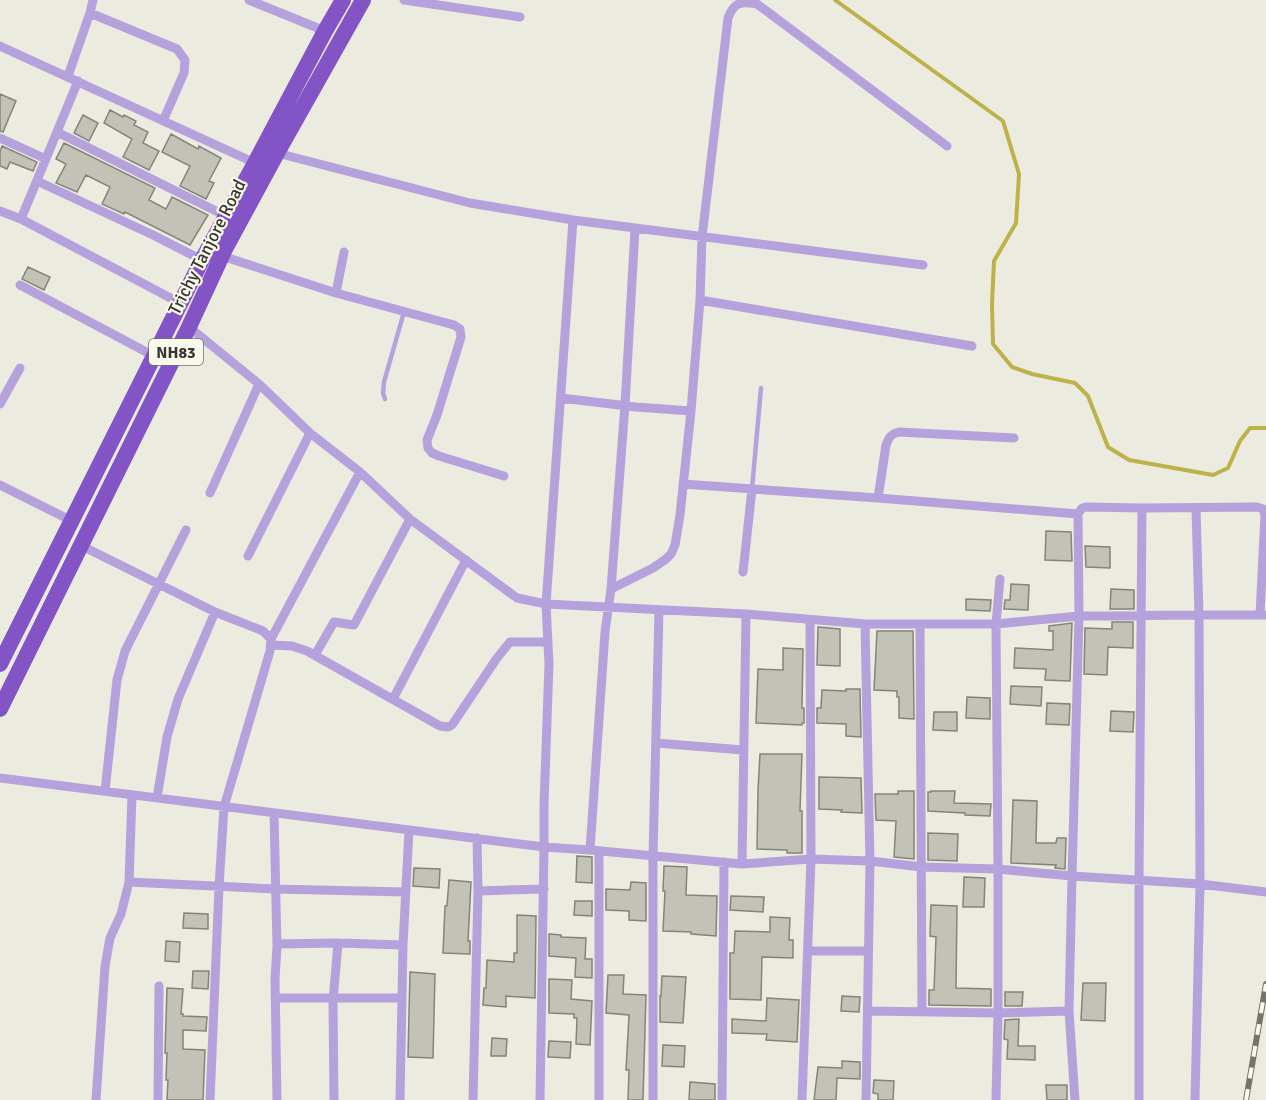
<svg xmlns="http://www.w3.org/2000/svg" width="1266" height="1100" font-family="Signika,sans-serif">
  <style>
    .lines { fill: none; stroke-linecap: round; stroke-linejoin: round }
    .stream { stroke: #bdb249; stroke-width: 4 }
    .building { fill: #c3c2b7; stroke: #848479; stroke-width: 1.5 }
    .service { stroke: #b5a2dc; stroke-width: 4.5 }
    .minor { stroke: #b5a2dc; stroke-width: 9 }
    .trunk { stroke: #8254c6; stroke-width: 16 }
    .rail-casing { stroke: #74746c; stroke-width: 6 }
    .rail { stroke: #f9f8ec; stroke-width: 4; stroke-dasharray: 11; stroke-linecap: butt }
    .labels { text-anchor: middle; stroke-width: 4.5; stroke-linejoin: round; paint-order: stroke }
    .shield { fill: #f9f8ec; stroke: #71716a; stroke-width: 1.5 }
    .shield-label { font-size: 16px; font-weight: bold; fill: #373732 }
    .street-label { font-size: 18px; fill: #373732; stroke: #f9f8ec }
  </style>
  <rect width="100%" height="100%" fill="#ecebdf"/>
  <g class="lines">
    <path class="stream" d="M835,0L1003,121L1019,174L1016,223L994,261L992,304L993,344L1012,367L1032,374L1075,383L1088,396L1108,447L1129,460L1213,475L1228,468L1240,441L1250,428H1266"/>
  </g>
  <path class="building" d="M0,94L16,101L3,132L0,131Z
    M110,110L123,117L124,115L136,121L134,125L148,132L143,143L159,151L149,170L123,157L132,139L104,123Z
    M83,115L98,123L89,141L74,133Z
    M171,134L198,149L199,146L221,158L209,181L214,183L206,199L180,186L190,166L162,152Z
    M64,143L155,188L149,200L166,209L172,197L208,215L190,245L125,212L124,214L102,204L110,187L86,175L77,192L56,183L66,164L56,159Z
    M2,146L37,162L33,171L10,162L7,169L0,166V152Z
    M28,267L50,277L44,290L22,279Z
    M1046,531L1071,532L1072,561L1045,560Z
    M1085,546L1110,547V568L1086,567Z
    M1011,584L1029,585L1028,610L1004,609L1005,600H1010Z
    M1111,589L1134,590V609H1110Z
    M966,599L991,600L990,611L966,610Z
    M1112,622H1133V648L1108,647L1107,675L1084,674L1085,628L1112,629Z
    M1072,623L1070,681L1045,680L1046,669L1014,668L1015,648L1053,650V631H1049V626Z
    M818,627L840,629V666L817,665Z
    M877,631H913L914,719L899,718V697H897V691L874,690Z
    M783,648L803,649L802,705V708H804V723H802V725L756,723L758,669L783,670Z
    M1011,686L1042,687L1041,706L1010,704Z
    M846,689H860L861,737L846,736V724L817,723V708H821L822,690L846,691Z
    M967,697L990,698V719L966,718Z
    M1047,703L1070,704L1069,725L1046,724Z
    M1111,711L1134,712L1133,732L1110,731Z
    M934,712H957V731L933,730Z
    M760,754H802L800,811H802V853H787V850L757,849L758,790Z
    M819,777L861,778L862,813L841,812L842,810L819,809Z
    M898,791H914V859L894,857L896,821L876,820L875,794H898Z
    M931,791H955L954,803L991,804L990,816L965,815V813L928,811V792H931Z
    M1013,800L1037,801L1036,843H1056L1057,838H1066L1065,869L1055,868L1056,865L1011,863Z
    M928,833L958,834L957,861L928,860Z
    M577,856L592,857V883L576,882Z
    M664,866L687,867L686,895L717,896L716,936L691,934V932L663,931L665,891H663Z
    M414,868L440,869L439,888L413,886Z
    M964,877L985,878L984,907H963Z
    M449,880L471,882L468,941H470V954L443,953L445,906H447Z
    M631,882L646,883V921L629,920V911L606,910V889L630,890Z
    M731,896L764,897L763,912L730,910Z
    M575,901H592V916L574,915Z
    M931,905L957,906L956,988L991,989V1006L929,1005V990H934L936,937L930,936Z
    M184,913L208,914V929L183,928Z
    M517,915L536,916L535,998L506,996V1007L483,1005L484,988H486L487,960L514,962V953H517Z
    M770,917L790,918L789,940H793V958L762,957L761,1000L730,999V953H734L735,931L770,932Z
    M549,934L561,935V937L586,938L585,959H592V978L575,977L576,958L549,956Z
    M166,941L180,942L179,962L165,961Z
    M193,971H209L208,989L192,988Z
    M410,972L435,974L433,1058L408,1057Z
    M608,975H624L623,994L646,995L643,1100H628L629,1070H626L629,1016V1015L606,1013Z
    M662,976L686,977L683,1023L660,1022V996H661Z
    M549,979L572,980L571,999L592,1001L590,1045L576,1044L577,1018H574V1014L549,1013Z
    M1083,983H1106L1105,1021L1081,1020Z
    M167,988L183,989L181,1014H183V1016L207,1017L206,1031L183,1030V1049L205,1050L203,1100H167L168,1080H166L167,1053H165Z
    M1005,992H1023L1022,1006H1005Z
    M842,996L860,997L859,1012L841,1011Z
    M767,998L799,1000L797,1042L766,1040L767,1034L732,1033V1019L766,1021Z
    M1019,1019L1018,1046H1035V1060L1007,1059L1008,1040L1004,1039L1005,1020Z
    M492,1038L507,1039L506,1056H491Z
    M549,1041L571,1042L570,1058L548,1057Z
    M663,1045L685,1046L684,1067L662,1066Z
    M842,1061L860,1062V1079L837,1078L836,1100H814L818,1067L842,1068Z
    M874,1080L894,1081L893,1100H878V1094L873,1093Z
    M690,1082L715,1084V1100H689Z
    M1046,1085H1067V1100H1047Z"/>
  <g class="lines">
    <path class="service" d="M385,399L383,393L384,382L404,312
      M752,489L761,388"/>
    <path class="minor" d="M249,0L325,31
      M404,0L520,17
      M90,13L93,0
      M0,46L255,163
      M68,76L90,13L177,49L185,60L184,73L163,121
      M57,132L226,216
      M0,138L46,159
      M277,153L470,203L573,220L923,265
      M37,181L153,235L202,260
      M0,211L21,219L180,303
      M21,219L78,81
      M222,256L336,293L454,325L460,329L461,337L437,415L427,440L428,448L432,453L439,456L504,476
      M20,285L154,356
      M336,293L344,252
      M700,300L972,346
      M189,327L259,384L310,433L360,472L410,519L517,598L546,604L746,614L865,624H996L1079,616L1199,615L1200,884L1195,1100
      M561,398L636,407L691,411
      M0,404L20,368
      M683,484L878,498L1078,514
      M0,485L72,521
      M210,493L259,384
      M878,498L886,445C889,437 891,434 899,432L1014,438
      M1196,508L1199,615H1266
      M80,545L215,612L263,631L271,639L270,651L224,807L219,887L210,1100
      M248,556L310,433
      M743,572L752,489
      M611,589L653,568L666,559L671,554L675,545L680,515L691,411L700,300L702,237L728,18C734,2 741,1 757,4L947,146
      M1260,615L1265,515L1263,509L1257,507L1142,508L1086,507L1082,508L1078,514L1079,616L1072,876L1200,884L1266,892
      M920,624L922,1011
      M271,639L360,472
      M271,645L292,646L307,651L440,726L448,727L452,725L497,658L510,642H548
      M315,655L334,622L354,625L410,519
      M393,699L466,560
      M656,743L743,750
      M0,778L544,847L590,850L742,864L811,859L870,861L865,624
      M105,791L117,680L125,651L186,530
      M157,798L167,737L178,699L215,612
      M274,813L277,947L275,979L277,1100
      M590,850L605,632L611,589L625,405L635,229
      M599,851V1100
      M742,864L746,614
      M129,882L275,889L406,892
      M478,891L544,889
      M277,944L338,943L403,945
      M808,951H868
      M276,998H402
      M868,1011L998,1013L1069,1011
      M96,1100L105,966L110,938L121,914L129,882L132,795
      M158,1100L159,986
      M334,1100L333,1001L338,943
      M400,1100L403,945L409,830
      M473,1100L478,891L477,838
      M540,1100L544,847V805L549,664L546,604L573,220
      M653,1100V856L659,610
      M722,1100L724,862
      M802,1100L811,859L810,620
      M866,1100L870,861L922,867L998,869L1072,876L1069,1011L1075,1100
      M996,1100L998,1013V869L996,624L1000,579
      M1139,1100V880L1142,508"/>
    <path class="trunk" d="M0,664L202,260L255,163L325,31L343,0
      M0,709L189,327L225,249L277,153L363,0"/>
    <g class="rail-casing">
      <path id="rail" d="M1246,1100L1266,984"/>
    </g>
    <use href="#rail" class="rail"/>
  </g>
  <g class="labels">
    <rect class="shield" x="149" y="339" width="54" height="26" rx="4.5"/>
    <g class="shield-label">
      <text x="176" y="358">NH83</text>
    </g>
    <g class="street-label">
      <text transform="translate(207 247) rotate(-63)" y="6">Trichy Tanjore Road</text>
    </g>
  </g>
</svg>
